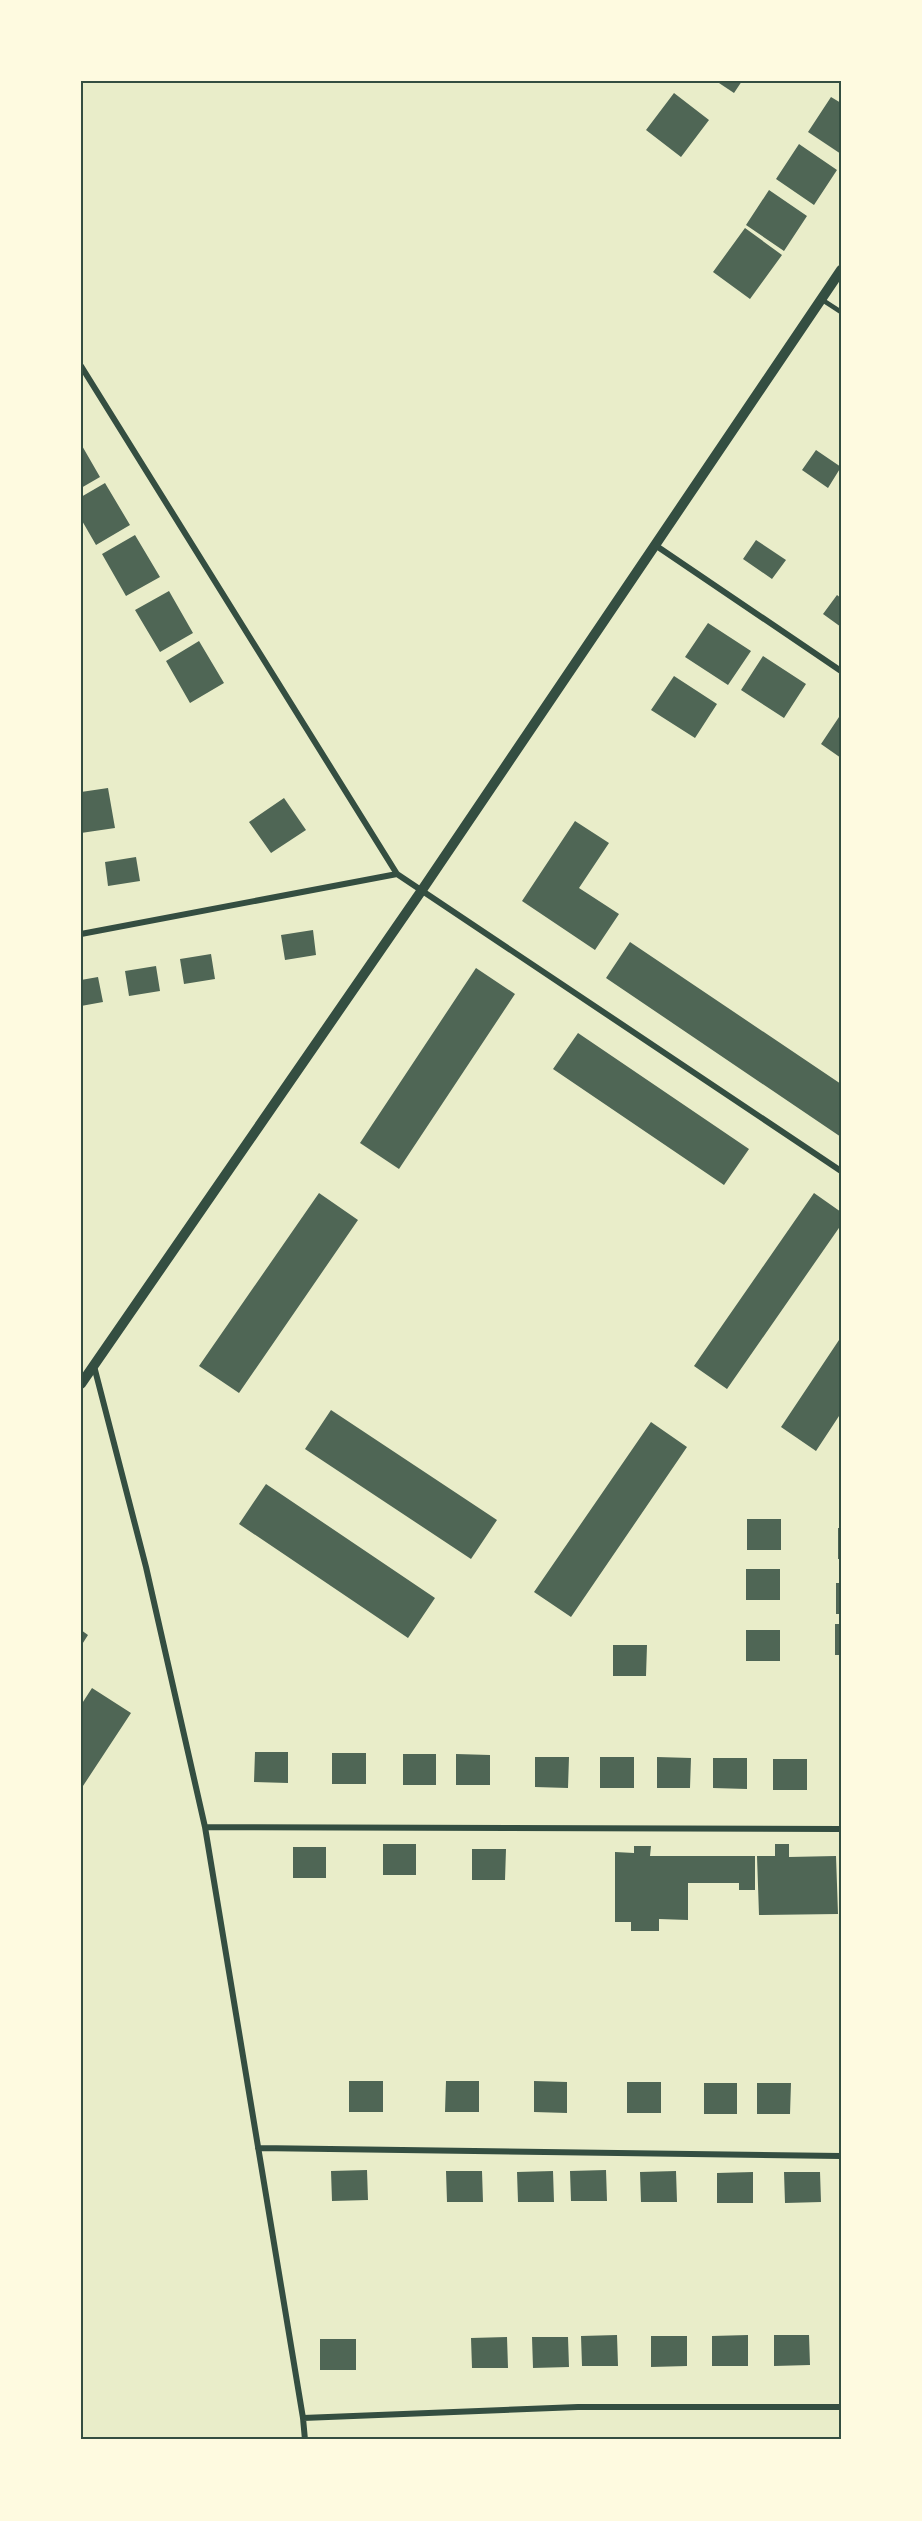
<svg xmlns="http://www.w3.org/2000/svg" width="922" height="2521" font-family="'Exo 2',sans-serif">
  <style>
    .building { fill: #4f6655 }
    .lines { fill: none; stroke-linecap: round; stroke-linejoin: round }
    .service { stroke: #344e41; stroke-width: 4.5 }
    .minor { stroke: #344e41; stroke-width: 6 }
    .tertiary { stroke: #344e41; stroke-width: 10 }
    .neatline { fill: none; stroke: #344e41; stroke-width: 2 }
  </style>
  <rect width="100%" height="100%" fill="#e9edc9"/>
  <path class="building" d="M716,81H742L734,93Z
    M674,93L709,120L681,157L646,130Z
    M831,97L841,103V154L808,132Z
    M799,144L837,170L814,205L776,179Z
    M769,190L807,216L784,251L746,225Z
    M745,228L782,255L750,299L713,272Z
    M81,444L100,477L81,488Z
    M816,450L841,467L828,488L802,470Z
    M105,483L130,525L96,545L81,519V497Z
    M135,535L160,577L126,596L102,554Z
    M756,540L786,560L772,579L743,559Z
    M169,591L193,633L160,652L135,610Z
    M837,595L841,598V627L823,614Z
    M708,623L751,651L728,685L685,657Z
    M199,641L224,683L190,703L166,661Z
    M763,656L806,684L784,718L741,690Z
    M674,676L717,704L695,738L651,710Z
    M841,714V758L821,744Z
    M108,788L115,828L81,833V792Z
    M284,798L306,830L271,853L249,822Z
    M575,821L609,843L579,888L619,914L595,950L522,901Z
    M136,857L140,881L108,886L105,862Z
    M313,930L316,955L285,960L281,935Z
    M630,942L841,1084V1137L606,978Z
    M211,954L215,979L184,984L180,959Z
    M156,966L160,991L129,996L125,971Z
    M476,968L515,994L399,1169L360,1143Z
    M98,977L103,1002L81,1006V980Z
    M578,1033L749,1149L724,1185L553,1069Z
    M319,1193L358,1220L239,1393L199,1366Z
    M814,1193L841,1212V1225L727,1389L694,1366Z
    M841,1337V1413L816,1451L781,1427Z
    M331,1410L497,1520L471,1559L305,1449Z
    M651,1422L687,1447L571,1617L534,1592Z
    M266,1484L435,1598L408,1638L239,1524Z
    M747,1519H781V1550H747Z
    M838,1528H841V1559H838Z
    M746,1569H780V1600H746Z
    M836,1583H841V1614H836Z
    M835,1624H841V1655H835Z
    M81,1630L88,1635L81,1646Z
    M746,1630H780V1661H746Z
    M613,1645H647L646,1676H613Z
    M92,1688L131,1713L81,1789V1705Z
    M255,1752H288V1783L254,1782Z
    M332,1753H366V1784H332Z
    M403,1754H436V1785H403Z
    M456,1754L490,1755V1785H456Z
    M535,1757H569L568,1788L535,1787Z
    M600,1757H634V1788H600Z
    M657,1757L691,1758L690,1788H657Z
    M713,1758H747V1789L713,1788Z
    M773,1759H807V1790H773Z
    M839,1760H841V1791H839Z
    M383,1844H416V1875H383Z
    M775,1844H789V1857L836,1856L838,1914L759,1915L757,1856H775Z
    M634,1846H651L650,1856H755V1890H739V1883H688V1920L659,1919V1931H631V1922H615V1852L634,1853Z
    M293,1847H326V1878H293Z
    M472,1849H506L505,1880H472Z
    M349,2081H383V2112H349Z
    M446,2081H479V2112H445Z
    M534,2081L567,2082V2113L534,2112Z
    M627,2082H661V2113H627Z
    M704,2083H737V2114H704Z
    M757,2083H791L790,2114H757Z
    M367,2170L368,2200L332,2201L331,2171Z
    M606,2170L607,2201H571L570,2171Z
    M446,2171H482L483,2202H447Z
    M553,2171L554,2202H518L517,2172Z
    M676,2171L677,2202H641L640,2172Z
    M753,2172V2203H717V2173Z
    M784,2172H820L821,2202L785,2203Z
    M617,2335L618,2366H582L581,2336Z
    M748,2335V2366H712V2336Z
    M774,2335H809L810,2365L774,2366Z
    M651,2336H687V2366L651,2367Z
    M507,2337L508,2368H472L471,2338Z
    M532,2337H568L569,2367L533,2368Z
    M320,2339H356V2370H320Z"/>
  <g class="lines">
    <path class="service" d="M821,299L841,312"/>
    <path class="minor" d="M81,366L397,874L841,1171
      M655,545L841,671
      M81,934L397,874
      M94,1366L146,1567L205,1827L303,2418L305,2440
      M205,1827L841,1829
      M258,2148L841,2156
      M303,2418L578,2407H841"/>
    <path class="tertiary" d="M81,1384L422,890L841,270"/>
  </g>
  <rect width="922" height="2521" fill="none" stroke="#fefae0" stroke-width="165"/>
  <rect x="82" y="82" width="758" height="2356" class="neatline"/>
</svg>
